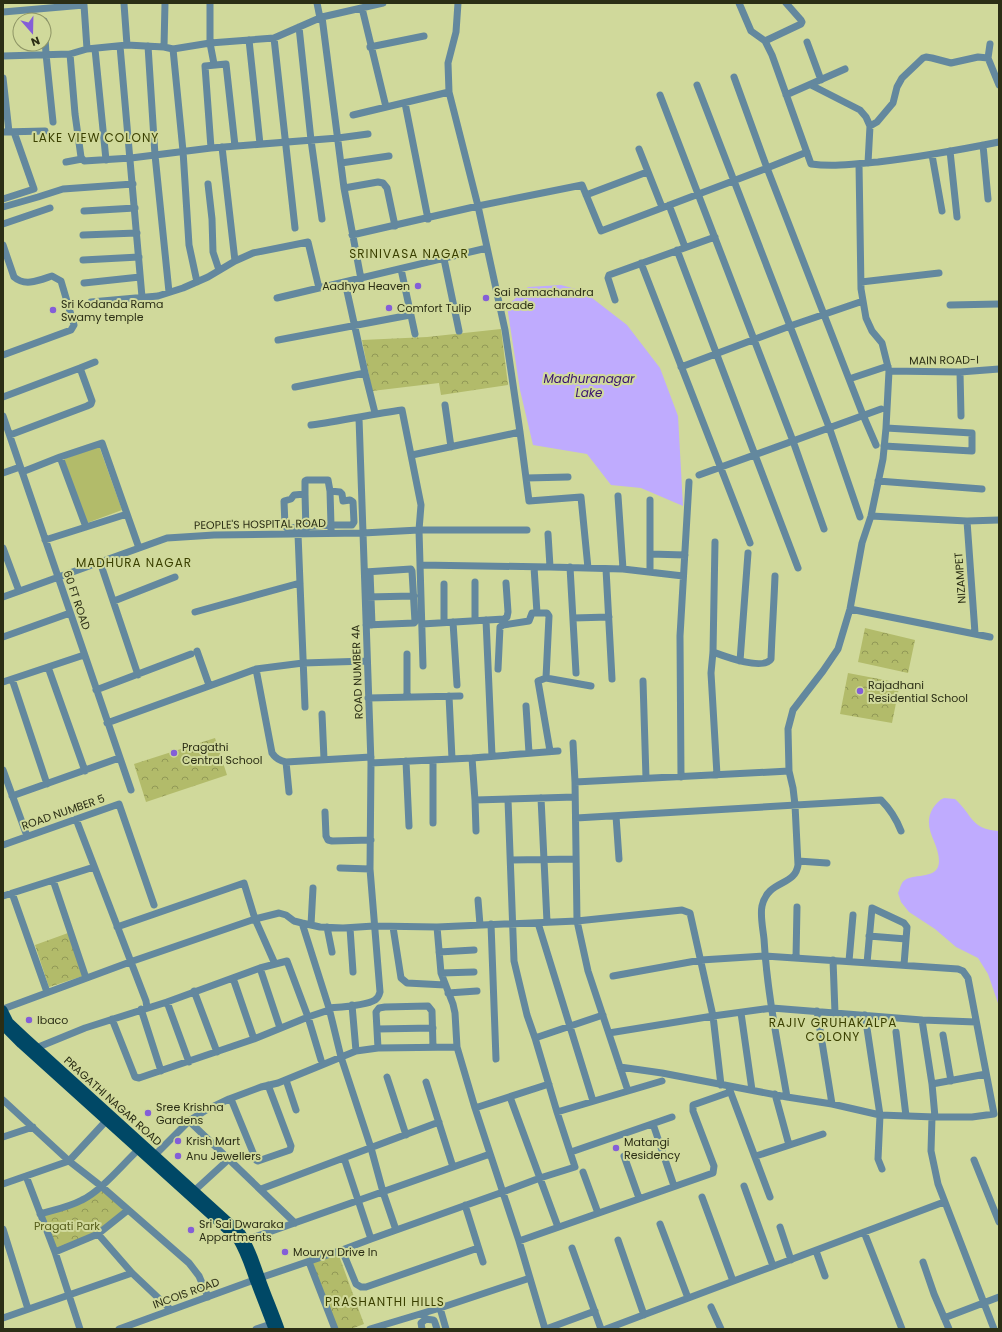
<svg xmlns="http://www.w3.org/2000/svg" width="1002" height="1332" font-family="Poppins,sans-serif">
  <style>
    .green { fill: #b2bb6a }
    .forest { fill: url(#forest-crowns) }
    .water { fill: #bfabfe }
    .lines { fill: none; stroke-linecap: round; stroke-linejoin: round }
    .minor { stroke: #63889e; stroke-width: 7 }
    .major { stroke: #004866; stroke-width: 9 }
    .poi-dot { fill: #845ed8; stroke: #d0d99b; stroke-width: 1.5 }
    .labels { text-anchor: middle; stroke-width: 4; stroke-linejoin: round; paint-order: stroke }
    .poi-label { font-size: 11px; fill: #2b2e15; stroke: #d0d99b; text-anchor: start }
    .street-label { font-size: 11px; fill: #2b2e15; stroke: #d0d99b }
    .park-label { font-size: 11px; fill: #565d1a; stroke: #d0d99b }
    .neighbourhood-label { font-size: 12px; letter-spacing: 1px; fill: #3b4000; stroke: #d0d99b }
    .water-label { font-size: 12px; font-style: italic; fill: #381170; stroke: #d0d99b }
  </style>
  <defs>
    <pattern id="forest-crowns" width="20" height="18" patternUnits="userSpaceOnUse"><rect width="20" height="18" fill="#b2bb6a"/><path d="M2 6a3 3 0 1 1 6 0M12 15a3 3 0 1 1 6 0" fill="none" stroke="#919856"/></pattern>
  </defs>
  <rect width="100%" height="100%" fill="#d0d99b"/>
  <path class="green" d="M99,446L122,510L87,523L64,459Z"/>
  <path class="forest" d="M501,329L508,385L441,395L439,383L372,391L362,340L427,337Z
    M865,628L915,640L908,673L858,662Z
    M848,673L900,683L892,723L840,714Z
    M215,738L227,775L146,802L134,764Z
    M68,933L83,976L49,987L35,945Z
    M100,1189L122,1208L123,1211L122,1213L95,1232L56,1250L44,1216Z
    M338,1253L364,1324L351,1329H336L312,1263Z"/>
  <path class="water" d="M561,285L583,291L627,325L660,368L678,416L683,506L641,488L611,485L587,454L533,445L520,390L507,306L528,287Z
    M944,798L955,799C973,815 970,829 999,831V1006L988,974L978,958L956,947L935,929L909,912L901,902L898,893C900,889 901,882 905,880C915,873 939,880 939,861C939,842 921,828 933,808C936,804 939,800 944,798Z"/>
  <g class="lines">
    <path class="minor" d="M210,3V43L214,64
      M317,3L320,18
      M458,3L456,32L448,63L449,92L478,206L505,330L520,432L529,501L581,497L588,568
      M739,3L751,31L765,41L772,55L811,164C833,167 856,164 878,162C919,157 959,150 999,142
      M124,4L127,45
      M362,8L386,107
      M3,12L84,5L87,49
      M322,17L344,188L361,279
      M44,21L46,54L53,122
      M299,27L311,140L322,219
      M274,38L295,228
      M249,40L260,144
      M765,41L801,24L802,22L801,20L786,3
      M807,42L821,80
      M990,44L988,58L999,85
      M120,46L142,297
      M148,46L155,155L169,292
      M164,47L165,3
      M370,47L424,36
      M95,49L106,160
      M173,49L183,151L189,245L197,282
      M70,54L75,114L81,157L84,161L131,158L211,148L338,138L368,134
      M3,56L70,54L87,49L127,45L164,47L173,49L210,43L274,38L322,17L383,3
      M734,77L767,168L863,415L876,445
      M3,78L9,132
      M697,85L829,427L860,517
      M811,85L860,110L866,117L870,126L868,163
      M660,95L793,441L824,529
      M786,95L845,69
      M405,103L428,219
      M353,115L449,92
      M870,126L877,122L893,103L897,87L902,78L923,58L926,57L932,58L951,63L978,57L988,58
      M3,132L45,131
      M983,145L988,199
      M222,147L235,261L253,253L308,242L319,288
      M211,148L205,66L226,64L235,146
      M639,149L662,207
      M950,151L957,217
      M932,155L942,211
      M66,162L82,159
      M341,163L389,156
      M208,184L212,219L213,252L219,270
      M344,188L378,182L383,183L387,188L395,226
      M586,195L647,172
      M3,199L34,189L14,132
      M669,205L685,247
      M3,207L38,197L63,189L133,184
      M84,211L135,208
      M3,224L50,208
      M83,235L137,233
      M352,235L478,206L582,185L601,231L767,168L807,152
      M3,245L14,277C25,287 40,280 52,276L61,281L74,325L71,330L3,355
      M677,250L798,568
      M444,259L459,331
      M83,260L139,257
      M641,263L750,543
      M401,269L415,334
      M345,282L365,373L375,413
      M861,282L939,273
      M84,283L140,277
      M277,298L487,248
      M615,300L608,278L609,275L715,237
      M91,302L158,296L183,288L208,277L235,261
      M950,305L999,304
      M278,340L410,315
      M681,367L790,326L863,301
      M80,368L95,362
      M889,371L960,372L999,369
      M960,372L961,416
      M849,379L888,366
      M295,387L365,373
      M3,397L80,368L92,401L91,404L87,406L10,435
      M445,405L451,447
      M3,416L131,790
      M311,425C342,421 372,414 402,410L421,505L419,530L423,666
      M884,446L972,451V433L886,428
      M412,455L520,432
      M60,457L86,527
      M22,472L60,457L102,443L139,548
      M3,473L20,467
      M699,475L881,409
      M526,478L568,477
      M878,481L982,489
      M330,491L331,525L287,528L285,526L284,501L291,499L294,495L305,494V481L307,480H328L330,491L340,492L342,494L343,501L350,500L353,502L354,522L352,525H331V533
      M305,494L306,531
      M618,496L623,569
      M871,516L967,521L999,520
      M967,521L975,633
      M298,534L305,707
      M548,534L550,567
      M45,540L127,514
      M715,542L713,652L711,673L717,775
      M3,548L19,591
      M650,554L685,555
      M100,562L138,675
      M420,565L550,567L623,569L683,576
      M534,567L537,613
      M570,567L576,673
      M606,569L612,679
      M365,572L411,569L412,571L415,622L414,623L366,625
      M370,572L372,625
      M650,572V500
      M475,582V620
      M444,584V622
      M3,597L167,538L214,535L363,533L419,530H527
      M366,597L414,596
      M114,601L175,577
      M850,609L990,637
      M195,612L300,583
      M573,618L609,617
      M486,620L492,756
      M453,622L457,685
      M422,624L504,619L507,617L508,612L506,583
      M3,637L70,613
      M197,651L209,685
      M713,652C724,656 763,671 771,659C772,631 774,603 775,576
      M407,654V697
      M740,661L748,553
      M48,667L85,771
      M256,669L272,753C276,759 280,761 286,762L371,757
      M498,669L500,627L503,625L529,621L532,613H547L549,616L546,678
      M12,679L47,784
      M643,681L646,778
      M3,682L84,655
      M96,690L191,654
      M449,696L452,759
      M368,698L460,696
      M526,706L529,753
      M322,714L324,759
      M107,723L256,669L303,663L367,661
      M573,743L575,782L577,921L588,971L628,1091
      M550,751L538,681L546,678L591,686
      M472,758L475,800L476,831
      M406,761L409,826
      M286,762L289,792
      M371,763L472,758L558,751
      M3,770L27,836
      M681,777L680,636L689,482
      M575,782L789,771
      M12,796L119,758
      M541,798L547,922
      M475,800L575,797
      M325,812L326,836L328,840L332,841L371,840
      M616,816L619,859
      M576,818L881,800C890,809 896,818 901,831
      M76,819L146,1001L147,1008
      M433,823V760
      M3,845L119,804L154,905
      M511,860L576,859
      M798,861L827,863
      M340,868L370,869
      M53,880L86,978
      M12,893L47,992
      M3,896L94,867
      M478,900L480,925
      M302,923L329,1008L341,1057L371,1148L383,1192L396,1230
      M538,923L593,1101
      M491,924L496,1059
      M311,925L313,888
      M117,927L244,883L255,919L275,964
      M327,927L332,952
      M393,927L401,978L407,983L445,985
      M437,927L441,973L453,1004L455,1013L457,1047L475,1108L519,1241L545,1329
      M350,928L353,972
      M869,936L906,939
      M439,952L474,950
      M796,958L797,907
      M833,960L835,1013
      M849,961L853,915
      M867,963L872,908L904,923L907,927L904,965
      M260,968L280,1028
      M441,973L474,972
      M613,976L701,960L765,956L958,969L963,971L968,978L994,1114L972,1117H935L880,1115L832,1104L787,1097L662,1073L620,1067
      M233,978L254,1039
      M194,991L217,1052
      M448,993L477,991
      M167,1002L189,1062
      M352,1005L356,1051
      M329,1008C341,1007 365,1006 375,1000C378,998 379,996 380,992L370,869L371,763L359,418
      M3,1009L130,962L255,919L279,913L286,915L294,921L302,923L320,927L343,928L374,926L437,927L577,921L682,910L690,913L713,1016L721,1085
      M141,1009L161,1071
      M817,1011L832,1104
      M741,1013L752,1090
      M865,1015L880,1115L878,1159L882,1169
      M112,1019L135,1077L139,1078L254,1039L308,1017L329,1010
      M922,1020L932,1084L935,1117
      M377,1029L433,1028
      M896,1032L906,1116
      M609,1033L713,1016L772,1008L922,1020L976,1022
      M943,1035L951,1081
      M535,1038L603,1015
      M36,1048L85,1028L167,1002L260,968L287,961L308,1017L321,1060
      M378,1048L376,1012L379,1008L385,1007L428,1006L432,1011L433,1047
      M387,1077L406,1135
      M286,1080L296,1110
      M426,1082L453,1167
      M932,1084L986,1074
      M729,1088L770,1197
      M775,1094L789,1145
      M510,1097L558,1227
      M787,1097C778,1045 767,992 764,939C763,929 760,916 762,906C768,879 795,887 798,865L795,805L793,788L789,771L788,729L793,710L806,693L823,671L838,649L850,609L862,543L871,516L883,459L886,428L889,371L882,343L872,331L866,318L861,289L859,164
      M231,1099L256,1160L258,1161L290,1150L291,1146L268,1085
      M3,1100L69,1161L101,1186L189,1263L199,1276L208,1297
      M475,1108L549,1084
      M557,1112L662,1081
      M932,1117L931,1151L938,1184L994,1329
      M189,1121L206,1110L229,1099L261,1087L278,1083L356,1051L378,1048L457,1047
      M653,1124L674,1186
      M3,1137L33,1127
      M571,1152L672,1117
      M155,1155L189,1121L295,1223
      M624,1156L639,1198
      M756,1156L823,1134
      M344,1158L371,1239
      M974,1160L999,1222
      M583,1172L598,1213
      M26,1176L55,1252L80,1329
      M3,1184L69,1161L106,1121
      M744,1186L773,1266
      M261,1189L439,1122
      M194,1191L229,1159
      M702,1197L733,1281
      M465,1205L483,1262
      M40,1214C54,1210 69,1207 82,1200C101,1191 122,1165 138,1150
      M660,1224L688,1298
      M780,1227L791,1260
      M3,1229L28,1309
      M864,1232L902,1329
      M98,1234L132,1273L171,1310
      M246,1240L490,1154
      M618,1240L644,1315
      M519,1241L713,1173L714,1166L693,1111V1105L730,1092
      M572,1248L601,1329
      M342,1250L356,1284L361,1287H366L478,1248
      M816,1251L825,1276
      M55,1252L98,1234L128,1210
      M309,1262L335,1329
      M923,1262L934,1294L949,1329
      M711,1307L721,1329
      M440,1308L446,1329
      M3,1318L132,1273
      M944,1318L999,1297
      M426,1319C436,1321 433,1317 437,1329
      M119,1329L254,1280L342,1250L371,1239L503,1192L540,1178L575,1167L557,1112L535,1038L527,1015L514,961L508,800
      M256,1329L271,1324
      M370,1329L440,1308L530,1278
      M422,1329L421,1323L426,1319L424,1313
      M546,1329L595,1311
      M606,1329L944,1202"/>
    <path class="major" d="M3,1010L9,1022L25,1037L241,1233C251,1247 255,1263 261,1279C267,1296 274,1312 280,1329
      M3,1026L21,1044L237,1239C246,1254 249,1266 255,1282C261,1298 267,1313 273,1329"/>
  </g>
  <g class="poi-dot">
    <circle cx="418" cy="286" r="4"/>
    <circle cx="486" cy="298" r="4"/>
    <circle cx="389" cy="308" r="4"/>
    <circle cx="53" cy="310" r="4"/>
    <circle cx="860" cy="691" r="4"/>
    <circle cx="174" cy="753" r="4"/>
    <circle cx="29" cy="1020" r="4"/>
    <circle cx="148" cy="1113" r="4"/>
    <circle cx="178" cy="1141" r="4"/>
    <circle cx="616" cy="1148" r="4"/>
    <circle cx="178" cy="1156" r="4"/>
    <circle cx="191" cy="1230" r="4"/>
    <circle cx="285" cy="1252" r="4"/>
  </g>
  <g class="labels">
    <g class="poi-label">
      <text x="410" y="290" text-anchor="end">Aadhya Heaven</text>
      <text x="494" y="296">Sai Ramachandra<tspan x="494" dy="13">arcade</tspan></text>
      <text x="61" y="308">Sri Kodanda Rama<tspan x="61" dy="13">Swamy temple</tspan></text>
      <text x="397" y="312">Comfort Tulip</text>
      <text x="868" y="689">Rajadhani<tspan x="868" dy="13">Residential School</tspan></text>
      <text x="182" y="751">Pragathi<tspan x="182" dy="13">Central School</tspan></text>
      <text x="37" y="1024">Ibaco</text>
      <text x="156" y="1111">Sree Krishna<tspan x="156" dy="13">Gardens</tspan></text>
      <text x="186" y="1145">Krish Mart</text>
      <text x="624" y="1146">Matangi<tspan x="624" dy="13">Residency</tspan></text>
      <text x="186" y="1160">Anu Jewellers</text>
      <text x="199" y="1228">Sri Sai Dwaraka<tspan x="199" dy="13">Appartments</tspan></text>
      <text x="293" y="1256">Mourya Drive In</text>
    </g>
    <g class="street-label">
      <text transform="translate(944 360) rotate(-1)" y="4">MAIN ROAD-I</text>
      <text transform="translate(260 524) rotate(-1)" y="4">PEOPLE'S HOSPITAL ROAD</text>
      <text transform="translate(960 578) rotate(-94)" y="4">NIZAMPET</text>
      <text transform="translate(77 600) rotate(71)" y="4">60 FT ROAD</text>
      <text transform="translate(357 672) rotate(-92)" y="4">ROAD NUMBER 4A</text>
      <text transform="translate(63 812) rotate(-19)" y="4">ROAD NUMBER 5</text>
      <text transform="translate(113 1101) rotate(42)" y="4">PRAGATHI NAGAR ROAD</text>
      <text transform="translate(186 1293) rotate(-20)" y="4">INCOIS ROAD</text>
    </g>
    <g class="park-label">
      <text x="67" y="1230">Pragati Park</text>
    </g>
    <g class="neighbourhood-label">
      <text x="96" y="142">LAKE VIEW COLONY</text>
      <text x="409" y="258">SRINIVASA NAGAR</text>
      <text x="134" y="567">MADHURA NAGAR</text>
      <text x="833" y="1027">RAJIV GRUHAKALPA<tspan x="833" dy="14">COLONY</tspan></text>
      <text x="385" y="1306">PRASHANTHI HILLS</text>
    </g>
    <g class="water-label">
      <text x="589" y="383">Madhuranagar<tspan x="589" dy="14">Lake</tspan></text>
    </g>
  </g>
  <rect width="1002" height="1332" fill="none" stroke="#2b2e15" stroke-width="8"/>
  <g transform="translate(32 32) rotate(160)"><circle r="19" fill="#d0d99b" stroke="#8e9565"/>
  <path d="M0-3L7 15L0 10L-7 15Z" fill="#845ed8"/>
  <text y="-6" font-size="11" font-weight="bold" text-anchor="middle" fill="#2b2e15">N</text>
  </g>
</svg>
